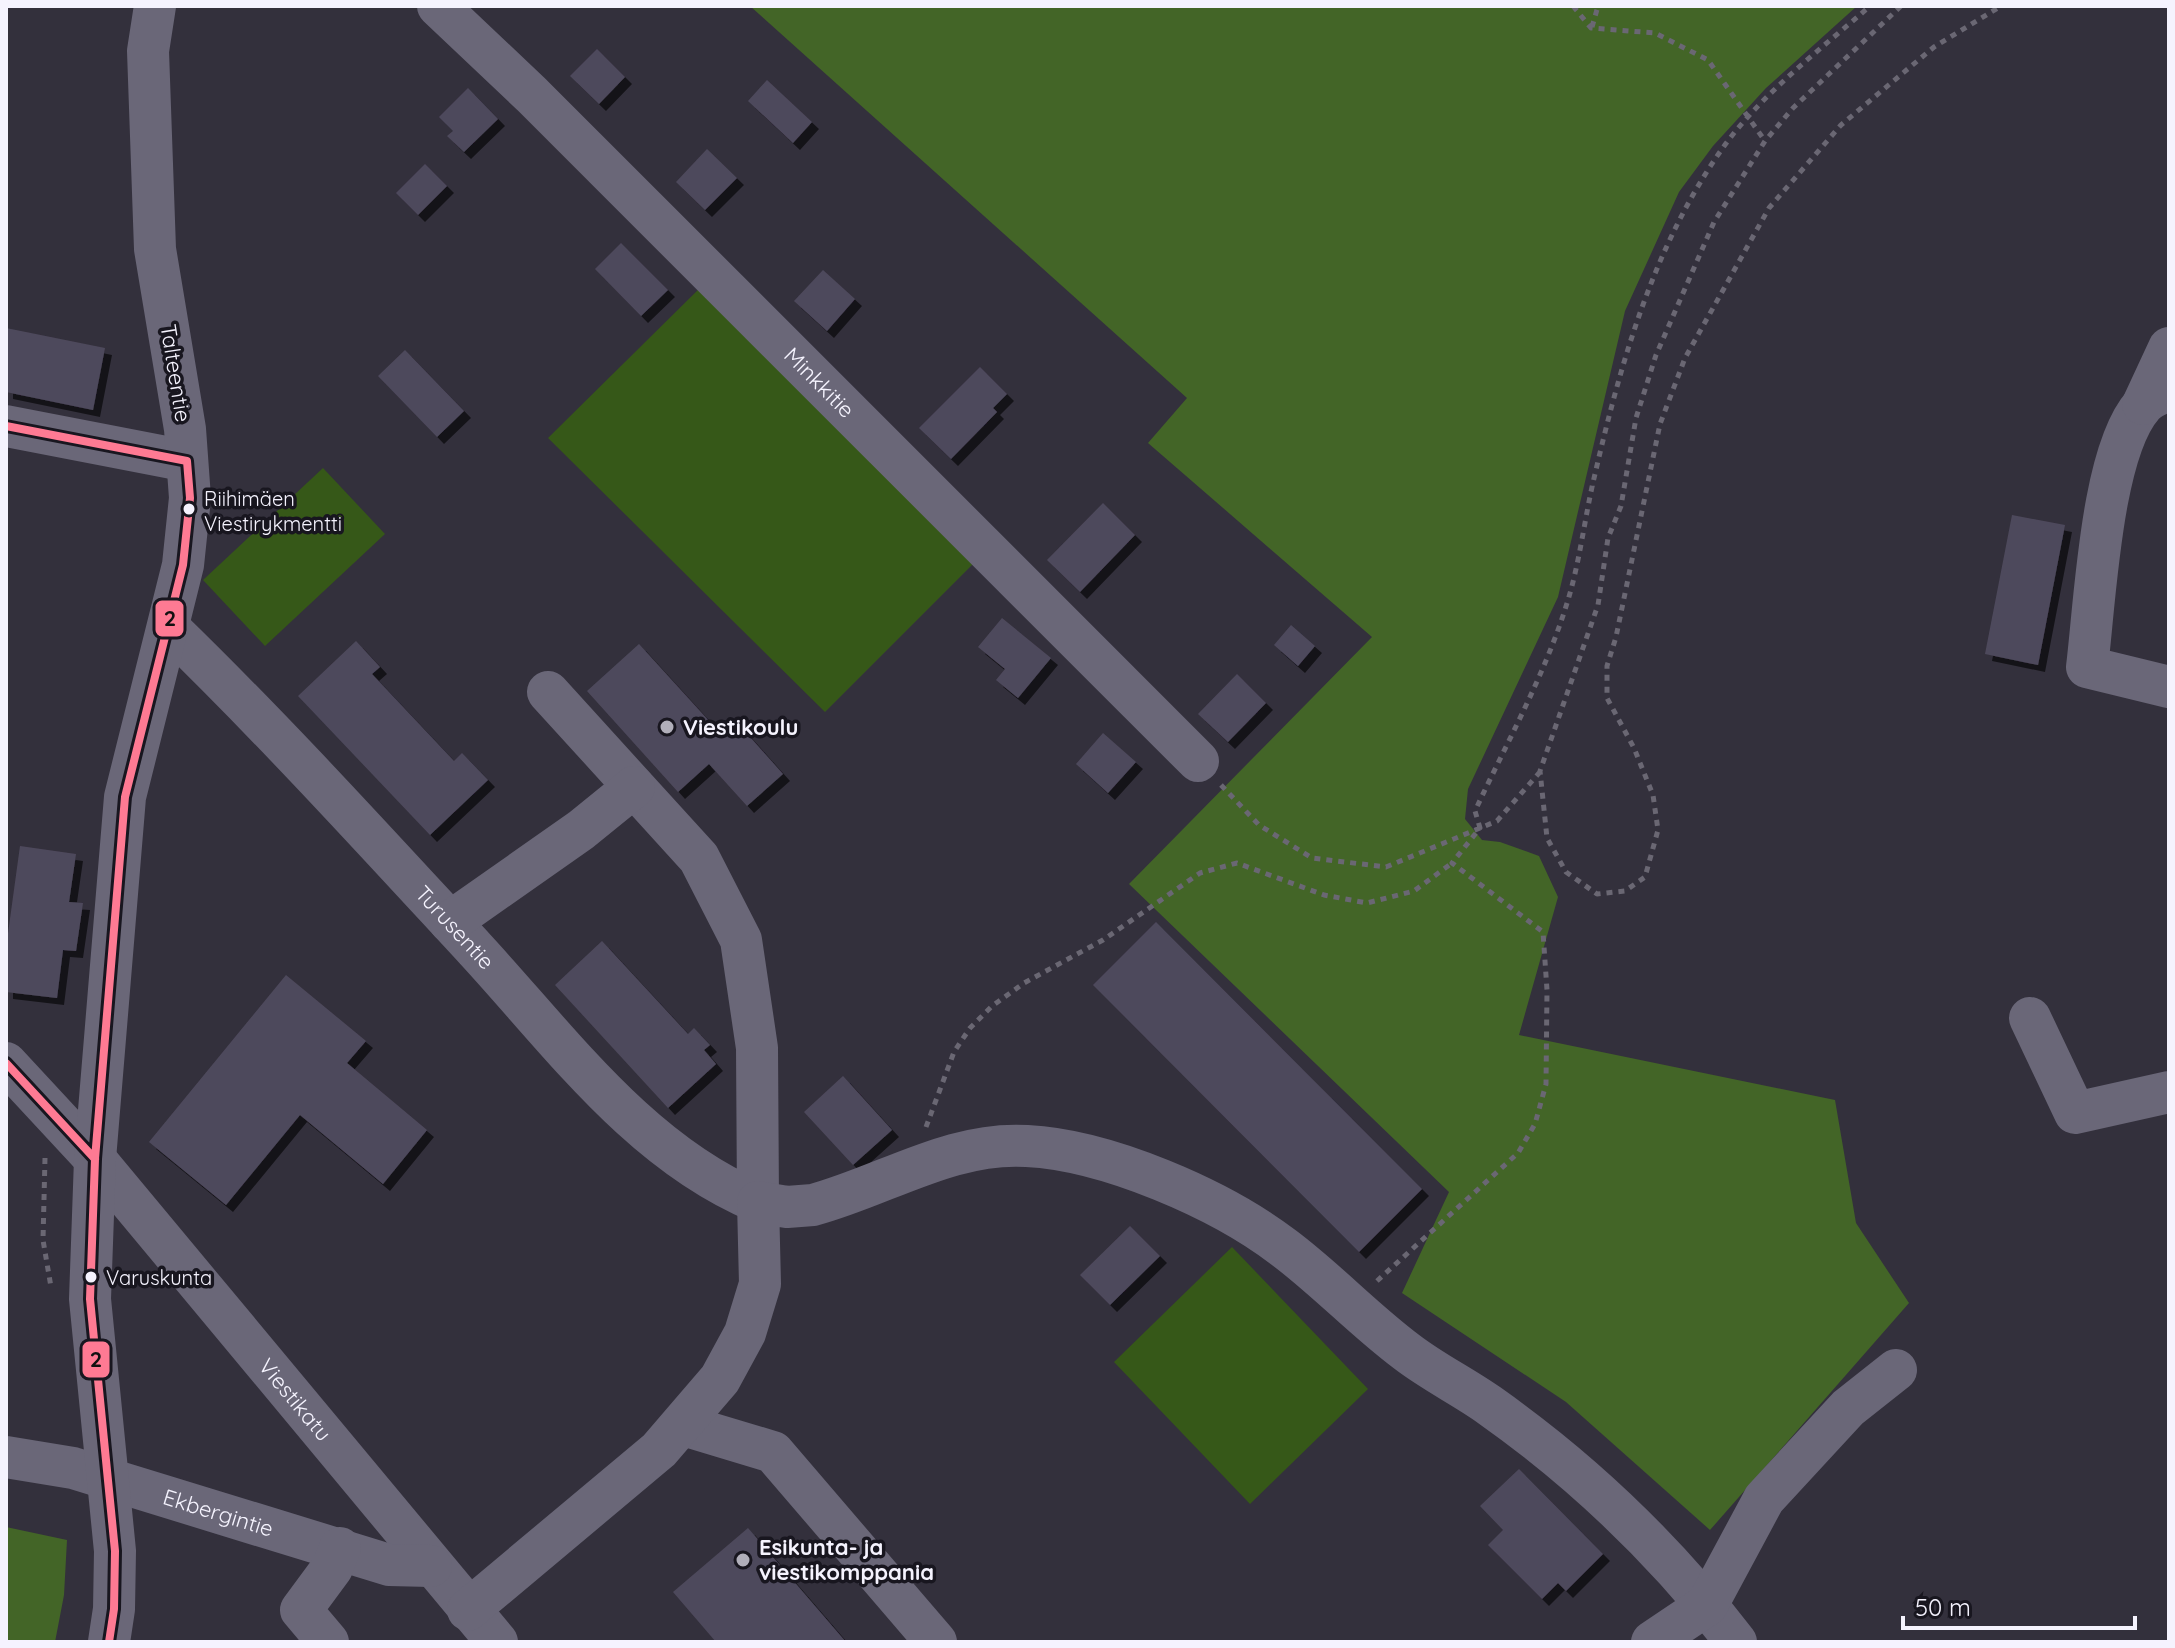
<svg xmlns="http://www.w3.org/2000/svg" width="2175" height="1648" font-family="Quicksand,sans-serif">
  <style>
    .green { fill: #365818 }
    .forest { fill: #436527 }
    .building { fill: #4e495c; filter: url(#shadow) }
    .lines { fill: none; stroke-linecap: round; stroke-linejoin: round }
    .path { stroke: #6a6773; stroke-width: 5; stroke-dasharray: 6 6; stroke-linecap: butt }
    .minor { stroke: #6a6778; stroke-width: 42 }
    .bus-1-casing { stroke: #18161f; stroke-width: 14 }
    .bus-1 { stroke: #fe7a93; stroke-width: 8 }
    .bus-dot { fill: #f5f3fe; stroke: #18161f; stroke-width: 3 }
    .poi-dot { fill: #b1afba; stroke: #18161f; stroke-width: 3 }
    .labels { text-anchor: middle; stroke-width: 7; stroke-linejoin: round; paint-order: stroke }
    .bus-label { font-size: 20px; fill: #f5f3fe; stroke: #18161f; text-anchor: start }
    .street-label { font-size: 22px; fill: #f5f3fe; stroke: #18161f }
    .poi-label { font-size: 22px; font-weight: bold; fill: #f5f3fe; stroke: #18161f; text-anchor: start }
    .line-badge { stroke: #18161f; stroke-width: 3 }
    .pale-badge-label { font-size: 22px; text-anchor: middle; font-weight: bold; fill: #111 }
  </style>
  <defs>
    <filter id="shadow"><feDropShadow dx="7" dy="7" stdDeviation="0" flood-color="#0009"/></filter>
  </defs>
  <rect width="100%" height="100%" fill="#33303c"/>
  <path class="green" d="M704,284L976,561L825,712L548,438Z
    M323,468L385,534L265,646L203,580Z
    M1232,1247L1368,1389L1250,1504L1114,1362Z"/>
  <path class="forest" d="M750,6H1857L1766,88L1713,146L1679,192L1625,311L1558,597L1468,789L1465,819L1482,840L1500,842L1539,856L1558,897L1519,1035L1835,1100L1856,1223L1909,1303L1710,1530L1566,1402L1402,1293L1449,1192L1129,884L1372,637L1148,443L1187,398Z
    M6,1527L67,1540L64,1595L55,1642H6Z"/>
  <path class="building" d="M597,49L625,77L599,104L570,76Z
    M767,80L812,122L793,143L748,101Z
    M468,88L498,119L464,152L447,136L453,131L439,117Z
    M707,149L737,178L705,210L676,182Z
    M425,164L447,186L418,215L396,193Z
    M621,243L668,290L641,316L595,269Z
    M823,270L855,299L827,331L794,301Z
    M6,328L105,348L93,410L6,392Z
    M405,350L464,411L437,437L378,376Z
    M980,367L1007,394L993,408L997,412L951,459L919,428Z
    M1103,503L1135,535L1080,592L1047,560Z
    M2012,515L2065,525L2038,665L1985,654Z
    M1002,618L1051,658L1018,698L996,680L1005,669L978,647Z
    M1291,625L1315,646L1298,666L1274,645Z
    M356,641L380,667L372,674L454,761L462,753L488,780L430,835L298,696Z
    M639,644L720,733L735,720L783,774L747,806L709,764L678,792L587,691Z
    M1237,674L1266,703L1228,742L1198,714Z
    M1103,733L1136,762L1108,793L1076,764Z
    M20,846L76,854L69,902L83,903L76,951L63,950L57,998L6,992V948Z
    M1156,922L1422,1189L1359,1252L1093,985Z
    M602,941L688,1034L694,1028L710,1045L704,1050L716,1064L668,1108L555,985Z
    M286,975L366,1041L347,1063L427,1130L383,1184L300,1115L226,1205L149,1142Z
    M843,1076L892,1130L853,1165L804,1112Z
    M1130,1226L1160,1256L1110,1305L1080,1275Z
    M1519,1469L1603,1554L1566,1591L1558,1583L1542,1599L1488,1545L1503,1530L1480,1506Z
    M748,1528L846,1642H716L673,1592Z"/>
  <g class="lines">
    <path class="path" d="M1573,6L1591,28L1655,33L1708,60L1765,141
      M1901,6L1793,108L1765,141L1714,222L1656,355L1636,418L1621,506L1608,538L1598,605L1540,771L1547,838L1566,872L1597,894L1625,891L1645,877L1658,830L1653,795L1634,748L1607,698V666L1616,637L1660,424L1685,358L1769,208L1841,125L1934,47L2001,6
      M1592,27L1598,6
      M1221,785L1259,825L1312,858L1386,867L1497,821L1540,772
      M926,1127L954,1052L970,1028L992,1006L1024,983L1103,940L1200,873L1237,863L1324,895L1367,903L1414,891L1452,863
      M45,1158L43,1240L51,1287
      M1377,1281L1518,1153L1535,1124L1546,1084L1547,990L1543,932L1452,863L1480,828L1475,811C1507,742 1546,673 1568,600C1579,564 1584,524 1592,487C1619,369 1651,250 1722,149C1760,95 1820,50 1870,6"/>
    <g class="minor">
      <path id="s1" d="M438,6L532,95L1198,761"/>
      <path d="M2169,389C2161,394 2149,398 2143,405C2101,452 2095,603 2087,667L2169,687"/>
      <path d="M2143,404L2169,348"/>
      <path d="M6,426L187,461"/>
      <path id="s2" d="M169,628C275,731 375,841 475,949C560,1041 640,1153 758,1202L757,1048L741,940L699,858L548,692"/>
      <path d="M450,922L581,830L634,787"/>
      <path d="M2030,1018L2075,1113L2169,1092"/>
      <path id="s3" d="M6,1063L95,1159L497,1642"/>
      <path d="M683,1425L773,1452L936,1642"/>
      <path id="s4" d="M6,1457L73,1468L389,1565L431,1566"/>
      <path d="M468,1610L659,1450L720,1379L745,1333L760,1284L758,1202L787,1207L813,1205C884,1186 951,1141 1027,1146C1107,1150 1220,1199 1283,1247C1326,1279 1364,1320 1407,1352C1433,1372 1462,1386 1489,1405C1584,1472 1665,1550 1736,1642"/>
      <path d="M109,1642L114,1609L115,1551L90,1299L95,1159L125,797L183,565L190,498L185,429L155,249L148,51L155,6"/>
      <path d="M328,1642L301,1610L332,1568L340,1548"/>
      <path d="M1652,1642L1707,1605L1764,1499L1848,1408L1896,1370"/>
    </g>
    <g class="bus-1-casing">
      <path id="bus-1" d="M6,426L187,461L190,498L183,565L125,797L95,1159L90,1299L115,1551L114,1609L109,1642
        M6,1063L95,1159"/>
    </g>
    <use href="#bus-1" class="bus-1"/>
  </g>
  <g class="bus-dot">
    <circle cx="189" cy="509" r="7"/>
    <circle cx="91" cy="1277" r="7"/>
  </g>
  <g class="poi-dot">
    <circle cx="667" cy="727" r="8"/>
    <circle cx="743" cy="1560" r="8"/>
  </g>
  <g class="labels">
    <g class="bus-label">
      <text x="204" y="506">Riihimäen<tspan x="204" dy="25">Viestirykmentti</tspan></text>
      <text x="106" y="1285">Varuskunta</text>
    </g>
    <g class="street-label">
      <text transform="translate(176 373) rotate(81)" y="8">Talteentie</text>
      <text dy="8" stroke="none"><textPath href="#s1" startOffset="536">Minkkitie</textPath></text>
      <text dy="8" stroke="none"><textPath href="#s2" startOffset="414">Turusentie</textPath></text>
      <text dy="8" stroke="none"><textPath href="#s3" startOffset="444">Viestikatu</textPath></text>
      <text dy="8" stroke="none"><textPath href="#s4" startOffset="220">Ekbergintie</textPath></text>
    </g>
    <g class="poi-label">
      <text x="683" y="735">Viestikoulu</text>
      <text x="759" y="1555">Esikunta- ja<tspan x="759" dy="25">viestikomppania</tspan></text>
    </g>
  </g>
  <g class="line-badge">
    <rect x="154" y="599" width="31" height="39" rx="8" fill="#fe7a93"/>
    <rect x="81" y="1340" width="30" height="39" rx="8" fill="#fe7a93"/>
  </g>
  <g class="pale-badge-label">
    <text x="170" y="626">2</text>
    <text x="96" y="1367">2</text>
  </g>
  <rect width="2175" height="1648" fill="none" stroke="#f5f3fe" stroke-width="16"/>
  <path d="M1903 1616v12h232v-12" fill="none" stroke="#f5f3fe" stroke-width="4"/>
  <text x="1915" y="1616" font-size="24" fill="#f5f3fe" stroke="#18161f" stroke-width="6" paint-order="stroke">50 m</text>
</svg>
